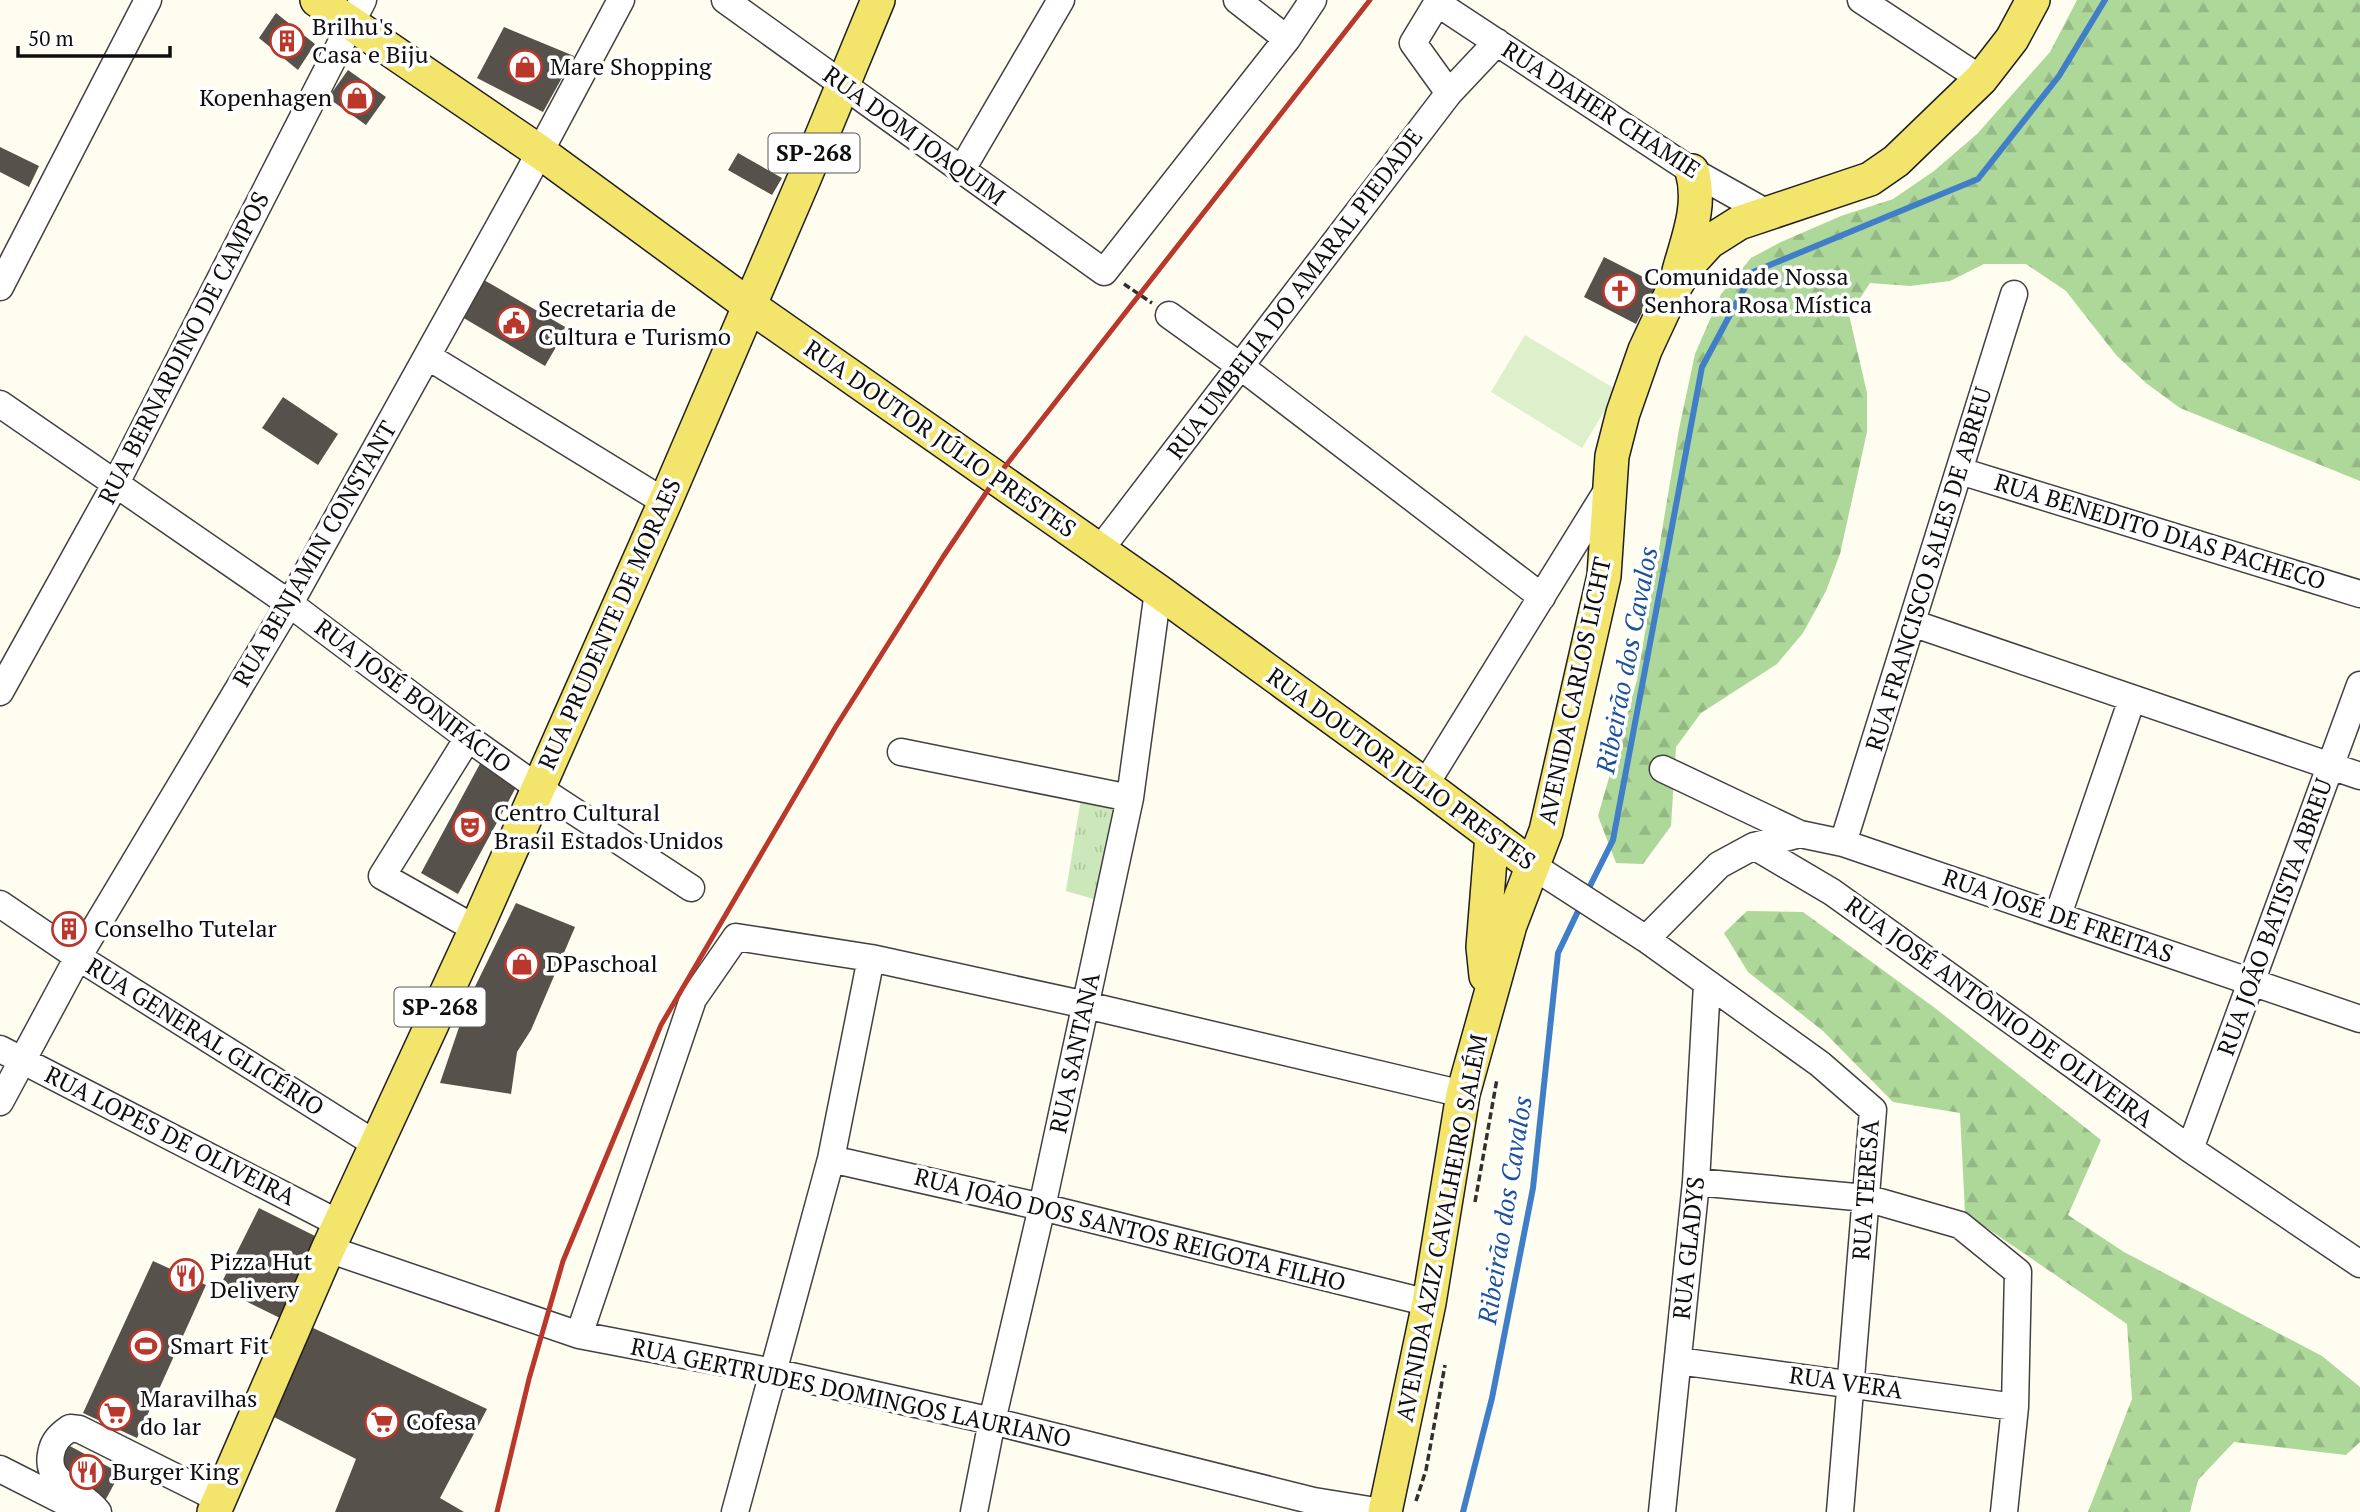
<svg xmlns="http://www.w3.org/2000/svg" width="2360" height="1512" font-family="'PT Serif',serif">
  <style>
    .grass { fill: url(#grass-tufts) }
    .forest { fill: url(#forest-firs) }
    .pitch { fill: #deefcc }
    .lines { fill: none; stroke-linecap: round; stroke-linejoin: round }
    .stream { stroke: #407fc8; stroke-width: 6 }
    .building { fill: #56514b }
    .minor-casing { stroke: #414141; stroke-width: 29 }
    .major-casing { stroke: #1f1f1f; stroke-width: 36 }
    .path { stroke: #303030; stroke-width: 3.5; stroke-dasharray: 7 3.5; stroke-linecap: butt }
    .minor { stroke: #fff; stroke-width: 26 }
    .major { stroke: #f3e46b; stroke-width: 33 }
    .rail { stroke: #b9382b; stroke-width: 5 }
    .labels { text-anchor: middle; stroke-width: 7; stroke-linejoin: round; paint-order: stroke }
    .shield { fill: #fff; stroke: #565656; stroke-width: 2 }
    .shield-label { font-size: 23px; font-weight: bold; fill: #0e0e0e }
    .poi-label { font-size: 24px; fill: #0e0e0e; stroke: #fff; text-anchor: start }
    .street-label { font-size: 24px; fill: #0e0e0e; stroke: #fff }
    .water-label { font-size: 26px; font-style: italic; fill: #1c529b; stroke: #fff }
  </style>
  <defs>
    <pattern id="grass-tufts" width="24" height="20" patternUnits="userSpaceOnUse" patternTransform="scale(1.75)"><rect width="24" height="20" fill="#cce8bb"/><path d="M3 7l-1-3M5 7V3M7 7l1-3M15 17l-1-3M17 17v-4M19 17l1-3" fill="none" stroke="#aec6a0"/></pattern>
    <pattern id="forest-firs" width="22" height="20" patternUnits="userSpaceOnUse" patternTransform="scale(1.75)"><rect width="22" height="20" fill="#aed89a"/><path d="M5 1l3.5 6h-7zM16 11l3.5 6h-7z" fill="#94b884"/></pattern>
  </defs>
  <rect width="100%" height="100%" fill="#fefdf0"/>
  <path class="grass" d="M1081,798L1124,805L1104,902L1066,891Z"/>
  <path class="forest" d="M2077,0H2360V481L2180,408L2146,383L2116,355L2066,291L2026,264H1984L1950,281L1910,286L1870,283L1849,315L1867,393V432L1840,554L1826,591L1803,633L1777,664L1701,713L1676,747L1671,826L1643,864L1616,863L1598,816L1637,680L1679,429L1695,354L1721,294L1751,258L1781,242L1841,216L1893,199L1934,171L1977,134L2050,52Z
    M1747,911L1803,912L1935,1008L2101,1140L2068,1215L2124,1252L2322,1356L2360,1387V1442L2346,1455L2234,1442L2198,1480L2190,1512H2088L2132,1399L2127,1324L1965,1213L1960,1113L1893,1102L1823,1031L1748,972L1724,933Z"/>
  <path class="pitch" d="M1525,335L1617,390L1582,448L1491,392Z"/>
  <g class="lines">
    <path class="stream" d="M1587,892L1613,840L1702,367L1753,272L1978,179L2059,76L2105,0
      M1463,1512L1492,1398L1533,1188L1558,953L1581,905"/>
  </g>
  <path class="building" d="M276,13L315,44L298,70L259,38Z
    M504,27L574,56L543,112L477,78Z
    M348,70L386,97L366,125L328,98Z
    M0,147L39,166L29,187L0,172Z
    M738,153L782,178L772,195L728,170Z
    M1604,257L1657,284L1636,324L1584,297Z
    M484,280L567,328L545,366L462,317Z
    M283,397L338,434L318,465L262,428Z
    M482,760L520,780L458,894L421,873Z
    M516,903L575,927L531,1030L517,1052L511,1094L440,1083L468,1001Z
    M61,914L86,929L77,945L52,930Z
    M259,1208L321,1239L282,1319L219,1288Z
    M153,1261L206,1285L137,1438L83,1413Z
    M311,1327L487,1409L440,1498L464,1512H335L356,1459L274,1417Z
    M68,1445L120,1473L106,1499L54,1471Z"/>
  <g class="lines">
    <g class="minor-casing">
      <path id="minor" d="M725,0L1104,272L1287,39L1313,0
        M1237,0L1287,39
        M1439,0L1413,43L1449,93
        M1861,0L1981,79
        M1437,3L1692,171L1767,213
        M961,171L1061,0
        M0,287L148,0
        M1169,315L1240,366L1542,597
        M427,356L665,502
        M0,404L290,604L468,738L537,787L691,888
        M1960,471L2360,594
        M1099,551L1449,93L1497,42
        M1912,623L2360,776
        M0,692L116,483L363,0
        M468,738L382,876L476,929
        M901,752L1130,798
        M1663,769L1800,834
        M1425,785L1610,486
        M1843,843L2014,294
        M1754,846L1800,834L1843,843L2360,1019
        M1533,866L1646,939L1820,1064L1873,1110L1840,1512
        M0,904L78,957L377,1145
        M2058,915L2132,699
        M1646,939L1719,865L1754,846L1832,892L2190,1149L2360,1264
        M0,1049L340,1224
        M0,1102L78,957L295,594L527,176L621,0
        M2190,1149L2360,685
        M831,1159L1042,1207L1429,1303
        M1696,1182L1866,1198L1960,1225L2018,1272L2015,1407L2004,1512
        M328,1249L579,1335L773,1372L992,1421L1314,1501L1382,1512
        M579,1335L693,999L736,937L871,958L1086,1005L1463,1094
        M1678,1361L2015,1407
        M0,1469L73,1506
        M98,1512C83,1491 45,1485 51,1454C53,1441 60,1435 70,1428L79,1429L219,1499
        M735,1512L831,1159L871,958
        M974,1512L992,1421L1042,1207L1130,798L1158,591
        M1662,1512L1696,1182L1707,984"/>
    </g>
    <g class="major-casing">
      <path id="major" d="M317,0L540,152L750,306L1158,591L1425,785L1533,866
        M1679,271C1688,238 1702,205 1692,171
        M1486,976L1483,947L1492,835
        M214,1512L328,1249L476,929L665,502L804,179L878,0
        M1385,1512L1429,1303L1463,1094L1510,925L1546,831L1604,576L1612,456L1623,413L1645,350L1673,290L1688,265L1709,242L1739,223L1870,179L1896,161L1981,79L2012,39L2033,0"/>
    </g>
    <path class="path" d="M1124,284L1152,303
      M1475,1202L1497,1079
      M1416,1501L1426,1470L1445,1365"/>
    <use href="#minor" class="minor"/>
    <use href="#major" class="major"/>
    <path class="rail" d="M497,1512L529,1379L563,1261L661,1025L835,728L943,557L996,478L1370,0"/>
  </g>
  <defs>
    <g id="building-ring" transform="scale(1.75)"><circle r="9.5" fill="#fff" stroke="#b9382b" stroke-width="1.5"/><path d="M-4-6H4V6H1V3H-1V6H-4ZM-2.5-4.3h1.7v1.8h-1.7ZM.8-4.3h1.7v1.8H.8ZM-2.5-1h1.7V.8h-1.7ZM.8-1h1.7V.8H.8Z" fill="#b9382b"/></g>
    <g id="shop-ring" transform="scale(1.75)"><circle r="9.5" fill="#fff" stroke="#b9382b" stroke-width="1.5"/><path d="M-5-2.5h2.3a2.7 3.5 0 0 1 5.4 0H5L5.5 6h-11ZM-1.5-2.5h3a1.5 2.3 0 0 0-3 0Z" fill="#b9382b"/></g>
    <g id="church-ring" transform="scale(1.75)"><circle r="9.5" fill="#fff" stroke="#b9382b" stroke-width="1.5"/><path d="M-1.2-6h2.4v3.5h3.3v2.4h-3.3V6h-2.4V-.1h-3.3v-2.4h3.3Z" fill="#b9382b"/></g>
    <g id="civic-ring" transform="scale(1.75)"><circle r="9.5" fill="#fff" stroke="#b9382b" stroke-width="1.5"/><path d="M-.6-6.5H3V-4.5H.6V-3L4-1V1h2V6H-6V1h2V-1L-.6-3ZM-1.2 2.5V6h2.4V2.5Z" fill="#b9382b"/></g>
    <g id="theatre-ring" transform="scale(1.75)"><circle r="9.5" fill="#fff" stroke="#b9382b" stroke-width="1.5"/><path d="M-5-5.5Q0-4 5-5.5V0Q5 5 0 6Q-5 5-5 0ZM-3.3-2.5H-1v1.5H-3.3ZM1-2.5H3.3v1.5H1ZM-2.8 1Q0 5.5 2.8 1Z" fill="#b9382b"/></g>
    <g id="restaurant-ring" transform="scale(1.75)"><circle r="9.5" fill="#fff" stroke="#b9382b" stroke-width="1.5"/><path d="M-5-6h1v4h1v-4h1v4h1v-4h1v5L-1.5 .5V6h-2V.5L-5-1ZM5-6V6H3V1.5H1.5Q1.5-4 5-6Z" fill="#b9382b"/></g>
    <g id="stadium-ring" transform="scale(1.75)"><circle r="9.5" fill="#fff" stroke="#b9382b" stroke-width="1.5"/><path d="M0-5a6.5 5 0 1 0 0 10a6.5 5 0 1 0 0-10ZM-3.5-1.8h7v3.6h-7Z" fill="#b9382b"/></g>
    <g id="supermarket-ring" transform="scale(1.75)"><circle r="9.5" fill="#fff" stroke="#b9382b" stroke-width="1.5"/><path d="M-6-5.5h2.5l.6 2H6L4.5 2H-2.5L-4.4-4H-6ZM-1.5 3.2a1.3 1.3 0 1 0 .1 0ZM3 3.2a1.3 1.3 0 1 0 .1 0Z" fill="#b9382b"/></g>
  </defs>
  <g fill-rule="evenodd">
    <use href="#building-ring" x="287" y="41"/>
    <use href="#shop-ring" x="525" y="67"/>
    <use href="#shop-ring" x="357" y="98"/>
    <use href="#church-ring" x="1620" y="291"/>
    <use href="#civic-ring" x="514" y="323"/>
    <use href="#theatre-ring" x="470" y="827"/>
    <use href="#building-ring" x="69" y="929"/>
    <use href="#shop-ring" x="522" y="964"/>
    <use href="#restaurant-ring" x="186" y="1276"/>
    <use href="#stadium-ring" x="146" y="1346"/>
    <use href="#supermarket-ring" x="115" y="1413"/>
    <use href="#supermarket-ring" x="382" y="1422"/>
    <use href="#restaurant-ring" x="87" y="1472"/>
  </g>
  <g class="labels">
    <g class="shield">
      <rect x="768.5" y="133.5" width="91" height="39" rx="5"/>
      <rect x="394.5" y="987.5" width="91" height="39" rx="5"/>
    </g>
    <g class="shield-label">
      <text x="814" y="161">SP-268</text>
      <text x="440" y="1015">SP-268</text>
    </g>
    <g class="poi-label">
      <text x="312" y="35">Brilhu's<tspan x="312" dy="28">Casa e Biju</tspan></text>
      <text x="550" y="75">Mare Shopping</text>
      <text x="332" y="106" text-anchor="end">Kopenhagen</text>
      <text x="1644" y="285">Comunidade Nossa<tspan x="1644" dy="28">Senhora Rosa Mística</tspan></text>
      <text x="538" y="317">Secretaria de<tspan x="538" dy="28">Cultura e Turismo</tspan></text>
      <text x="494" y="821">Centro Cultural<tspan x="494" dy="28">Brasil Estados Unidos</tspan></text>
      <text x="94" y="937">Conselho Tutelar</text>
      <text x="546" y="972">DPaschoal</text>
      <text x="210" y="1270">Pizza Hut<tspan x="210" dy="28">Delivery</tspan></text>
      <text x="170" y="1354">Smart Fit</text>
      <text x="140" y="1407">Maravilhas<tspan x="140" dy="28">do lar</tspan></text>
      <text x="406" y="1430">Cofesa</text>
      <text x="112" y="1480">Burger King</text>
    </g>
    <g class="street-label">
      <text transform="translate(1601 110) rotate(33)" y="8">RUA DAHER CHAMIE</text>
      <text transform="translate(914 136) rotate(36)" y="8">RUA DOM JOAQUIM</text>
      <text transform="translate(1295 294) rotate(-53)" y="8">RUA UMBELIA DO AMARAL PIEDADE</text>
      <text transform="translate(184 348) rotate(-63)" y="8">RUA BERNARDINO DE CAMPOS</text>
      <text transform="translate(940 439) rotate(35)" y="8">RUA DOUTOR JÚLIO PRESTES</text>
      <text transform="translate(2160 532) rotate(17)" y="8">RUA BENEDITO DIAS PACHECO</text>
      <text transform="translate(315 554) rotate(-60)" y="8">RUA BENJAMIN CONSTANT</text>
      <text transform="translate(1929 569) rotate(-73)" y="8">RUA FRANCISCO SALES DE ABREU</text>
      <text transform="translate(610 624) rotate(-66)" y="8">RUA PRUDENTE DE MORAES</text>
      <text transform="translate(1575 691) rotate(-78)" y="8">AVENIDA CARLOS LICHT</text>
      <text transform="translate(413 696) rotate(37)" y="8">RUA JOSÉ BONIFÁCIO</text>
      <text transform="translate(1401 769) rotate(36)" y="8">RUA DOUTOR JÚLIO PRESTES</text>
      <text transform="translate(2058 916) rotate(19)" y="8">RUA JOSÉ DE FREITAS</text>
      <text transform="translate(2275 917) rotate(-70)" y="8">RUA JOÃO BATISTA ABREU</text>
      <text transform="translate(1999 1012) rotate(36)" y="8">RUA JOSÉ ANTÔNIO DE OLIVEIRA</text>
      <text transform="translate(205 1037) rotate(32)" y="8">RUA GENERAL GLICÉRIO</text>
      <text transform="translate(1075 1053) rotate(-78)" y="8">RUA SANTANA</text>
      <text transform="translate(170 1136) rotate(27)" y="8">RUA LOPES DE OLIVEIRA</text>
      <text transform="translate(1866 1190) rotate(-86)" y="8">RUA TERESA</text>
      <text transform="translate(1442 1228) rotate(-79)" y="8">AVENIDA AZIZ CAVALHEIRO SALÉM</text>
      <text transform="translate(1130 1230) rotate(14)" y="8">RUA JOÃO DOS SANTOS REIGOTA FILHO</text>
      <text transform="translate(1689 1248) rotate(-84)" y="8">RUA GLADYS</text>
      <text transform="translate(1846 1383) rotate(8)" y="8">RUA VERA</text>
      <text transform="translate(851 1393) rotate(12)" y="8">RUA GERTRUDES DOMINGOS LAURIANO</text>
    </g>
    <g class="water-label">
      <text transform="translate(1627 660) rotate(-79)" y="9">Ribeirão dos Cavalos</text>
      <text transform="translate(1505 1210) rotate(-81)" y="9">Ribeirão dos Cavalos</text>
    </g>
  </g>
  <path d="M18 46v10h152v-10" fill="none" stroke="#0e0e0e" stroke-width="3.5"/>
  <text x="28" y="46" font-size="21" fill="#0e0e0e" stroke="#ffffff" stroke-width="5" paint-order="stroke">50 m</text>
</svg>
